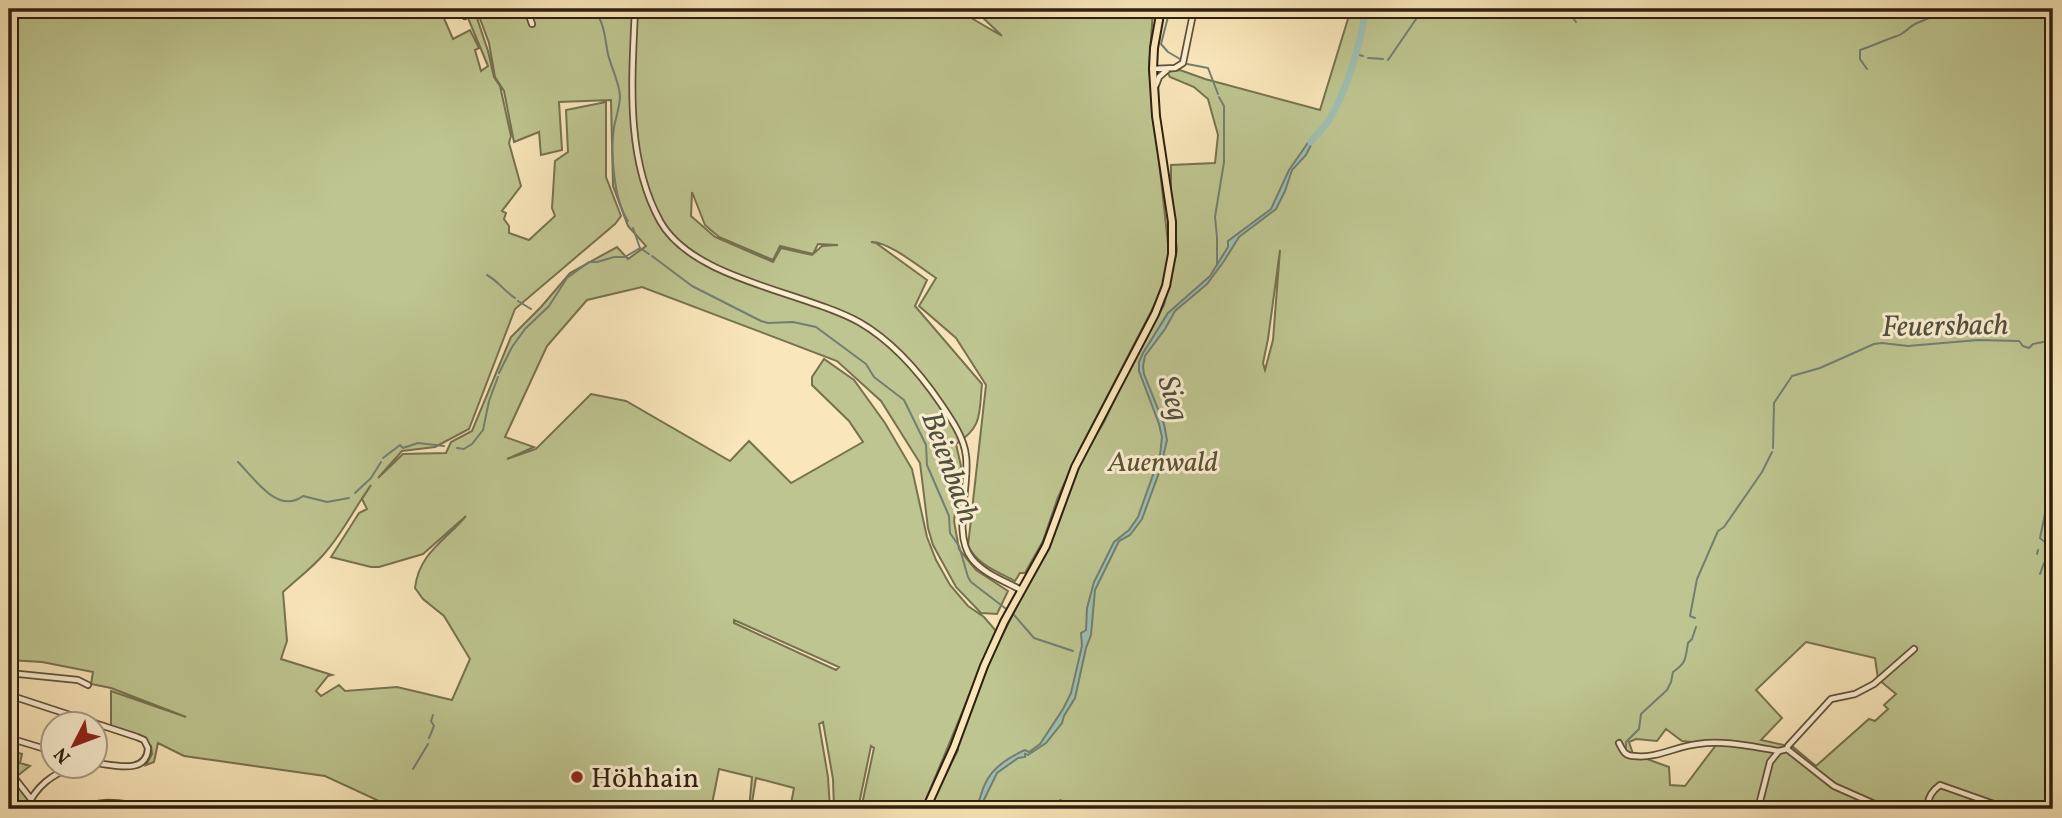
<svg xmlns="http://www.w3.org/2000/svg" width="2062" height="818" font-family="Vollkorn,serif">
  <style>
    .green { fill: #bec590; stroke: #76724f; stroke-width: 2; fill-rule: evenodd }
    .water { fill: #9ebfb2; stroke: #727f70; stroke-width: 2 }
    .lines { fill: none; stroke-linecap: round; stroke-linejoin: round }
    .stream { stroke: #727f70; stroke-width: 2 }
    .river { stroke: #9ebfb2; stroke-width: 7 }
    .minor-casing { stroke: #625239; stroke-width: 8 }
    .major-casing { stroke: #2f200e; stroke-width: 10 }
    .minor { stroke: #fbefd2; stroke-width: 4.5 }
    .major { stroke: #f9e6ba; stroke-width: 6 }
    .poi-dot { fill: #8f2418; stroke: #fbefd2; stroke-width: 2.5 }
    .labels { text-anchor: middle; stroke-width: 6; stroke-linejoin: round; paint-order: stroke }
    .park-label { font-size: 28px; font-style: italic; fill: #5a5235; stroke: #fbefd2 }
    .poi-label { font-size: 28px; fill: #2f200e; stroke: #fbefd2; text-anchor: start }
    .water-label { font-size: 30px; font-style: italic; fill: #50503f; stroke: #fbefd2 }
  </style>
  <rect width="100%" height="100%" fill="#f9e6ba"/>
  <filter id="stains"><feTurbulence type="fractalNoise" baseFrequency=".00286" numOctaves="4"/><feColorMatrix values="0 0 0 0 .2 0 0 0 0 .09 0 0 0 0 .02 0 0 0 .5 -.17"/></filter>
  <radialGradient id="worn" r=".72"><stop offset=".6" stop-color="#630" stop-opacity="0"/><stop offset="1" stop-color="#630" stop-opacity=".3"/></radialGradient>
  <path class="green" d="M9,9H440L453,39L470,30L479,48L475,50L481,71L488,66L468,18L476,15L488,51L494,77L500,86L511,136L509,143L521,186L502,211L506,213L504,219L509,226V233L529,240L555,216L552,208L555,161L568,152L566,110L606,102V177L621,216L615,224L515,309L469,429L435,447L402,451L378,478L403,454L446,453L451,442L472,431L511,337L541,307L570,273L617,247L628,259L646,246L628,226L613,186L611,100L559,102L562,150L541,155L539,132L514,142L504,91L495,77L489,43L479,16L486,9H964L973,19L1002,36L977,12L981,9L1153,10L1149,69L1169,253L1165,278L1156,302L1082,445L1058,497L1043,541L1025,573H1020L1015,581C996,571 978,565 968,546L986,385L956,338L919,306L936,278C921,268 888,241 871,242L876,243L927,280L915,306L982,384C979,413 983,427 956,444L961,466L954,521L959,549L976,570L1008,591L997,614L981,613L956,587L933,545L928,528L920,463L881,401L837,361L642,287L587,300L547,346L505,437L534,447L507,459L536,449L591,394L626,401L730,461L749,441L791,483L863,442L849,421L812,385V377L824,359L854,380L885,423L912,469L927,537L936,560L950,585L968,606L984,617L996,631L922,809H861L874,748L871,746L858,809H834L833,779L823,722L819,724L828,777L830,809H790L794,788L756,778L751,809H749L752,777L719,769L711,809H393L390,806L325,776L184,756L158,743L154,762L146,765L152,754L151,746L139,735L111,726V691L186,717L111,688L91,684L93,672L42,662L9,660ZM692,192L705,225L719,237L773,260L780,246L813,254L818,244L838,245L822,246L812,255L781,248L773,262L715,237L691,216ZM371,485L362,499L367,509L359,513L331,557L371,567H379L423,554L466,516C445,541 419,553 415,588L423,599L444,616L470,659L452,700L397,687L345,691L339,685L321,696L316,691L328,676L332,675L281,659L287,641L283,592C297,579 312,568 324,554C343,533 355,507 371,485ZM734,620L839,667L836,670L734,623Z
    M1351,9H2053V809H2011L1947,787L1983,805L1982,809H929L955,756L958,750V742L993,654L1058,524L1080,462L1104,422L1129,369L1164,305L1177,250L1171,193V165L1215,163L1218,135L1208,99L1194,87L1170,77L1167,72L1180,70L1205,79L1320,110ZM1280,250L1273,340L1265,370L1263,363L1268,339ZM1806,642L1875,658L1878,679L1896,694L1884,705L1888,709L1875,721L1869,719L1816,766L1793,747L1761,740L1782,718L1756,690ZM1666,729L1682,741L1716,745L1685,786L1670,785L1669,767L1633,754L1629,742L1636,739L1657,741Z
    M9,750L22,754L20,763L30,766L16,777L9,769Z
    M9,773L29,798L23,809H9Z"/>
  <path class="water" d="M1316,135L1306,155L1292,170L1285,191L1276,209L1239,237L1224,261L1207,284L1175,311L1165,329L1145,356L1143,366L1144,374L1164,424L1167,440L1160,470L1142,519L1130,535L1119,541L1095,590L1091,635L1086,648L1075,698L1064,716L1062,723L1046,743L1028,755L1025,754V757L1018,758L997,773L980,808L962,809L976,806C981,799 981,792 985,784C992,768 1009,757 1025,750L1029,752L1040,744L1063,709L1071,693L1082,646L1081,633L1086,630L1087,608L1094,582L1114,542L1129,530L1138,517L1160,455L1162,437L1159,424L1139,371V362L1143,353L1168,313L1210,276L1228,247V241L1271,209L1289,170L1312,137Z"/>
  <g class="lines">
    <path class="stream" d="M593,9C603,19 605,36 607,49C609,64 619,80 620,96C620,106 616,117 614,127C610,153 614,200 628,221
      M1170,9L1161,44L1168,52L1180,59
      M1566,9L1576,22
      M1356,54L1363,56
      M1368,58L1383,59
      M1388,60L1423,9
      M1187,64L1208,68L1218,94
      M1867,69L1860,59V50C1873,46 1884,40 1897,36C1904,34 1909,27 1915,24C1926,19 1935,17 1945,9
      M633,228L640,248L649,254
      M652,256L692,286L761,321L768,323L793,322L816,327L866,364L874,377L904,400L926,445L927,465L949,516L950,533L959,546L968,577L971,582L1014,615L1034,638L1073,651
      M1217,265V237L1215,217L1224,162V106L1219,97
      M487,275C498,281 504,291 515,298
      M518,301L531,309
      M499,373L512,347L525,329L549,306L567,278L589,262H597L614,257H625L640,248
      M2053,392L2050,395L2053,402
      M457,448L464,449L472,444L483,430L489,401L498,377
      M1773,448L1774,403L1792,376L1820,368L1874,344L1882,343L1908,346L1978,340L2019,341L2023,346L2029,348L2033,344L2053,340
      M383,458L400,445L403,448L418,443L444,446
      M238,462C255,479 278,515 303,496L327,502L349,498
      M355,493L371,478L381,462
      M2052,498L2053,502
      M2047,550V544L2040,538L2046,509L2053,503
      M2037,554L2038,550
      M2040,574L2044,563
      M1695,618L1690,616L1697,579L1718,531L1724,527L1762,472L1772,452
      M429,738L434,726L431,721L433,715
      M1626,749V742L1639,729L1641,714L1667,690L1671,682L1673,672C1687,662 1685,659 1688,643L1692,639L1696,627
      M413,769L428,744
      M1060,800L1078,809"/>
    <path class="river" d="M1311,142C1316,134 1324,128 1329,120C1348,89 1360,44 1366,9"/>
    <g class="minor-casing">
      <path id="minor" d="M461,9L465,16
        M527,9L532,24
        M635,9C632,80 625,157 660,221C693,280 802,291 859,322C892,341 920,373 941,404C951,419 964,437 966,456C970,486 952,534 972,559C984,574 1005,581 1021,590
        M1153,69L1175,68L1183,63L1194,9
        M1156,85L1159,77L1167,70
        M9,673L78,680L88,685
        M9,695L137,737L144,740L148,748C147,776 112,764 94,763
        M9,738L52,751
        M1619,743C1623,751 1625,756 1634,756C1656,759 1677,746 1698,744C1725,740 1753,747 1779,751L1787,749L1834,786L1886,809
        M1787,749L1788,746L1831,699L1855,694L1874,684L1914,649
        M9,771L31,799
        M26,809C36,786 52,774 75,766
        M80,809C97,801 112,802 131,805
        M1758,809L1770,762L1779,751
        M1929,809C1926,799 1932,791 1940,785L2008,809"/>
    </g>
    <g class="major-casing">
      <path id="major" d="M926,809L954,747L984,666L1004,622L1046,546L1075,467L1155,314L1166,286L1172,254V222L1156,116L1153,69L1154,48L1161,9"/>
    </g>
    <use href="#minor" class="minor"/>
    <use href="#major" class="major"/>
  </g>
  <circle class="poi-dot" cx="577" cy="777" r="7"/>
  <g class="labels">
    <g class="park-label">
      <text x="1163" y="471">Auenwald</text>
    </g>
    <g class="poi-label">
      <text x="591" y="787">Höhhain</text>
    </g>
    <g class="water-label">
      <text transform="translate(1945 325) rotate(-1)" y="10">Feuersbach</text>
      <text transform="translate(1174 398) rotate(74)" y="10">Sieg</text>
      <text transform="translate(951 467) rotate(70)" y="10">Beienbach</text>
    </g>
  </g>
  <rect width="2062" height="818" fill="none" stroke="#f9e6ba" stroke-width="35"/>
  <rect x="10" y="10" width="2041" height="797" fill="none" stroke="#2f200e" stroke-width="3.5"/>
  <rect x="18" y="18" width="2027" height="783" fill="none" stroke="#2f200e" stroke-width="2"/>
  <g transform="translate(74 745) rotate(228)"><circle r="33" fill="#fbefd2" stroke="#a99c84" stroke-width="2"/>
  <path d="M0-5L12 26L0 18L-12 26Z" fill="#8f2418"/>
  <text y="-10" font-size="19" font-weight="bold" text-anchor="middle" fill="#2f200e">N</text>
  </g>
  <rect width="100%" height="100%" filter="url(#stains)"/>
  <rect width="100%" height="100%" fill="url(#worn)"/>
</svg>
